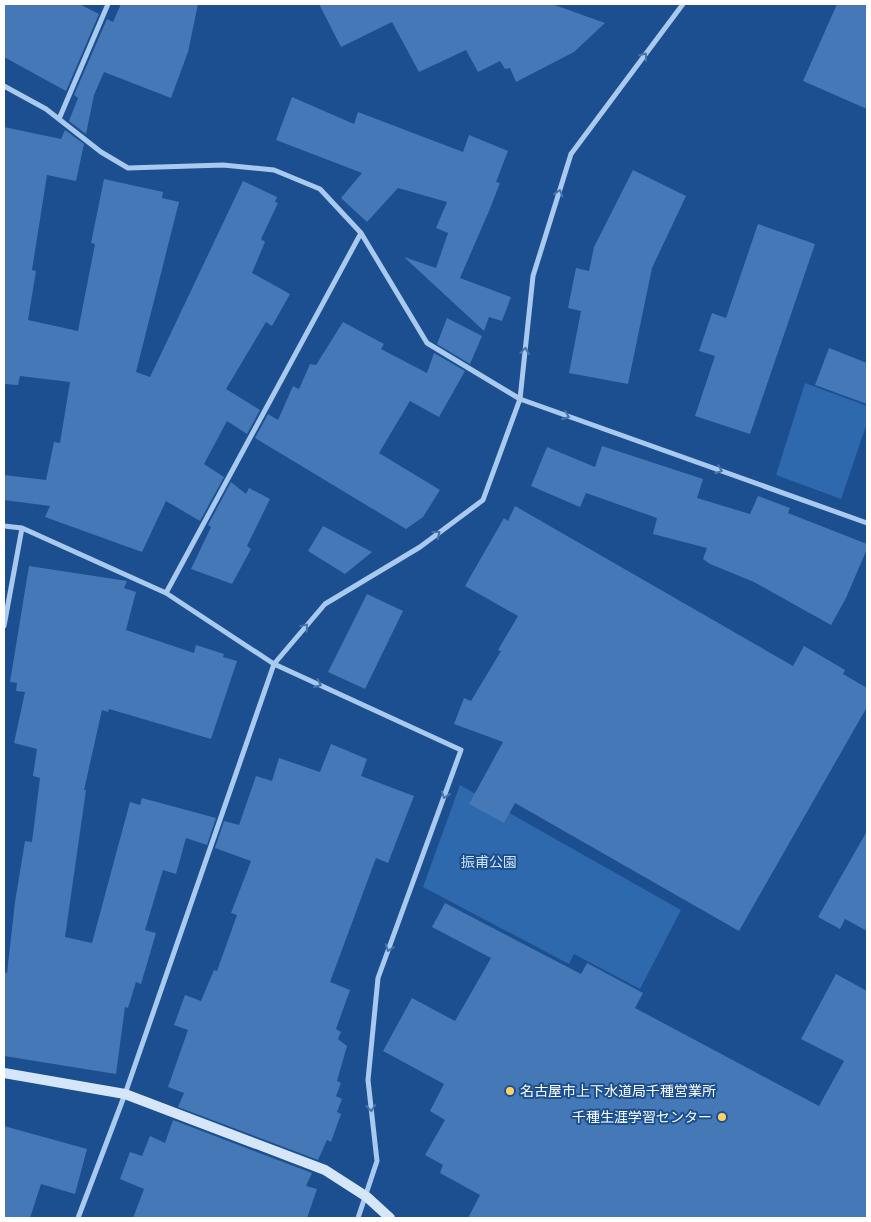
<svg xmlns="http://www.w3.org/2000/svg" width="871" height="1222" font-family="'Exo 2','Noto Sans JP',sans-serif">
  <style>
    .green { fill: #2e69ad }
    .building { fill: #4478b7 }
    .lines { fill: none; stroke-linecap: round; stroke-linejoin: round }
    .street { stroke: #a9c9ee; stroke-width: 5 }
    .secondary { stroke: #d6e6fa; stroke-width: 10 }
    .oneway { stroke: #4674ac }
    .poi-dot { fill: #ffd166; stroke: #1b4f8f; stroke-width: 2 }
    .labels { text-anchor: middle; stroke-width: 4; stroke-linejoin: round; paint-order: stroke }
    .park-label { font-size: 14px; fill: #cfe3fa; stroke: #1b4f8f }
    .poi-label { font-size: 14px; fill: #fff; stroke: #1b4f8f; text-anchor: start }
  </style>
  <rect width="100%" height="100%" fill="#1b4f8f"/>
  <path class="green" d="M805,383L867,406V423L841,499L776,475Z
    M460,785L681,910L640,989L574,954L569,964L423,887Z"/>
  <path class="building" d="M4,4H79L99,14L66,91L4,57Z
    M121,4H198L188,52L171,98L104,72L94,95L86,134L69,121L78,98L74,95L107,19L113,22Z
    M319,4H552L605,23L574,52L516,82L510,68L505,69L500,61L478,72L466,50L419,72L392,22L341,47Z
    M837,4H867V109L803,81Z
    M292,97L354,124L358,112L463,152L469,135L508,151L496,182L500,183L489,211L460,278L511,297L502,321L489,317L484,331L404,257L436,268L448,233L436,228L447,202L398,188L367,222L341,198L362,173L276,140Z
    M4,127L61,139L65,130L84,144L76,181L47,175L32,270L36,271L28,320L78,331L95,244L91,243L104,179L163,192L162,198L179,202L136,372L150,377L243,181L277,197L275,202L278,203L261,239L265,242L252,273L290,294L272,326L266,322L226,389L260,410L247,434L227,421L204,464L224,477L200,521L166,501L142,552L45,517L50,506L4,500V475L46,480L54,442L60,443L70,382L20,376L18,385L4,384Z
    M633,170L686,196L652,268L628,384L569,373L581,311L568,308L576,268L589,271L594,247Z
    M758,224L815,244L750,434L695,416L715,356L699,351L712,313L726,318Z
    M447,318L482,336L470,364L437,344Z
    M343,322L384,344L381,349L427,373L434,353L465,371L439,417L410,401L379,453L440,490L423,517L406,529L255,438L268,414L278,420L293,386L299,389L310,364L316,365Z
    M829,348L867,363V404L815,385Z
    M602,446L703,479L697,498L750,514L758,496L790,508L788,513L867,544V549L846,598L831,625L754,582L710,564L703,559L707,548L653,534L657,518L586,493L580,507L531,486L547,447L595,467Z
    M231,482L246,494L249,488L270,499L247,546L251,549L232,584L191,569L211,527L208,525Z
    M515,506L793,666L804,646L845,670L843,674L867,688V707L739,931L515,803L504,823L469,804L503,742L454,724L464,698L471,701L501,651L498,650L518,616L465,586L504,518L508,521Z
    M323,526L372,552L345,574L308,551Z
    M29,566L127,581L124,588L136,592L126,630L194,653L196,645L224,654L223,657L237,661L211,739L109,709L108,712L102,710L84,790H86L65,937L92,943L130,802L140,805L142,798L216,818L207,845L186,838L176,874L163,870L145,930L156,933L141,984L136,982L128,1008L125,1007L116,1074L4,1056V972L7,973L15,902L25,841L32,842L40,778L33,776L37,749L14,743L25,692L16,691L17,683L10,682Z
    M367,594L403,611L365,689L328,672Z
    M331,744L367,759L361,776L414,796L388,863L376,858L330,982L350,990L336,1029L341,1032L338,1039L347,1046L337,1081L341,1083L336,1096L342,1099L337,1112L341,1114L331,1142L327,1140L318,1160L178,1107L184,1093L168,1087L188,1030L174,1025L185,995L201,1001L214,970L217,971L237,915L231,913L251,861L215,848L224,821L239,825L256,776L272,781L279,758L320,772Z
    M867,831V931L845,919L840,929L818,917Z
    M445,903L581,974L587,963L643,993L635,1008L819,1106L844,1061L801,1039L836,974L867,991V1218H468L480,1195L440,1173L443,1165L425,1155L445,1120L430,1111L444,1084L383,1051L412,998L455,1021L491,958L432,927Z
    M173,1120L312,1173L306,1186L317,1189L307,1218H133L144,1189L120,1179L130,1152L142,1156L150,1136L165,1143Z
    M4,1126L87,1149L75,1194L41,1184L30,1218H4Z"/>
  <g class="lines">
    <path class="street" d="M4,86L46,109L101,152L128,168L223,165L274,170L320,189L361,233L427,343L520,399L867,523
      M59,119L108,4
      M4,526L22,528L166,593L274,664L461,750L378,978L368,1080L377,1161L358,1218
      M166,593L361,233
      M4,626L22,528
      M78,1218L125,1094L274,664L325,604L420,547L483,500L520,399L533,276L571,154L683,4"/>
    <path class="secondary" d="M4,1073L125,1094L325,1170L367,1197L390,1218"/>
  </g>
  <defs><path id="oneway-chevron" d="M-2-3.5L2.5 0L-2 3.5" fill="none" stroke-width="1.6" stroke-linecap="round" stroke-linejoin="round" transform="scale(1.25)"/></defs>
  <g class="oneway">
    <use href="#oneway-chevron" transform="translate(644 56) rotate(-53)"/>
    <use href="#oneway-chevron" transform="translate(559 193) rotate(-73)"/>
    <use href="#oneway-chevron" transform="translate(525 351) rotate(-84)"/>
    <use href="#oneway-chevron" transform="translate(566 416) rotate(20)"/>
    <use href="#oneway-chevron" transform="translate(719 470) rotate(20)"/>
    <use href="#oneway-chevron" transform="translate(437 534) rotate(-37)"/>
    <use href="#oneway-chevron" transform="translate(305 627) rotate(-50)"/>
    <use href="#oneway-chevron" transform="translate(318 684) rotate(24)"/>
    <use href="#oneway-chevron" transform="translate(445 795) rotate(110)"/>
    <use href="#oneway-chevron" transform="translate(389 948) rotate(110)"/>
    <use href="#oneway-chevron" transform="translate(371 1108) rotate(84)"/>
  </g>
  <g class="poi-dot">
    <circle cx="510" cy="1091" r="5"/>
    <circle cx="722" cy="1117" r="5"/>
  </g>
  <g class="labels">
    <g class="park-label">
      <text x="489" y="867">振甫公園</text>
    </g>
    <g class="poi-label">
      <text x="520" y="1096">名古屋市上下水道局千種営業所</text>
      <text x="712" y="1122" text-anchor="end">千種生涯学習センター</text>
    </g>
  </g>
  <rect width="871" height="1222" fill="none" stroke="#ffffff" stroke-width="10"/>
</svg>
